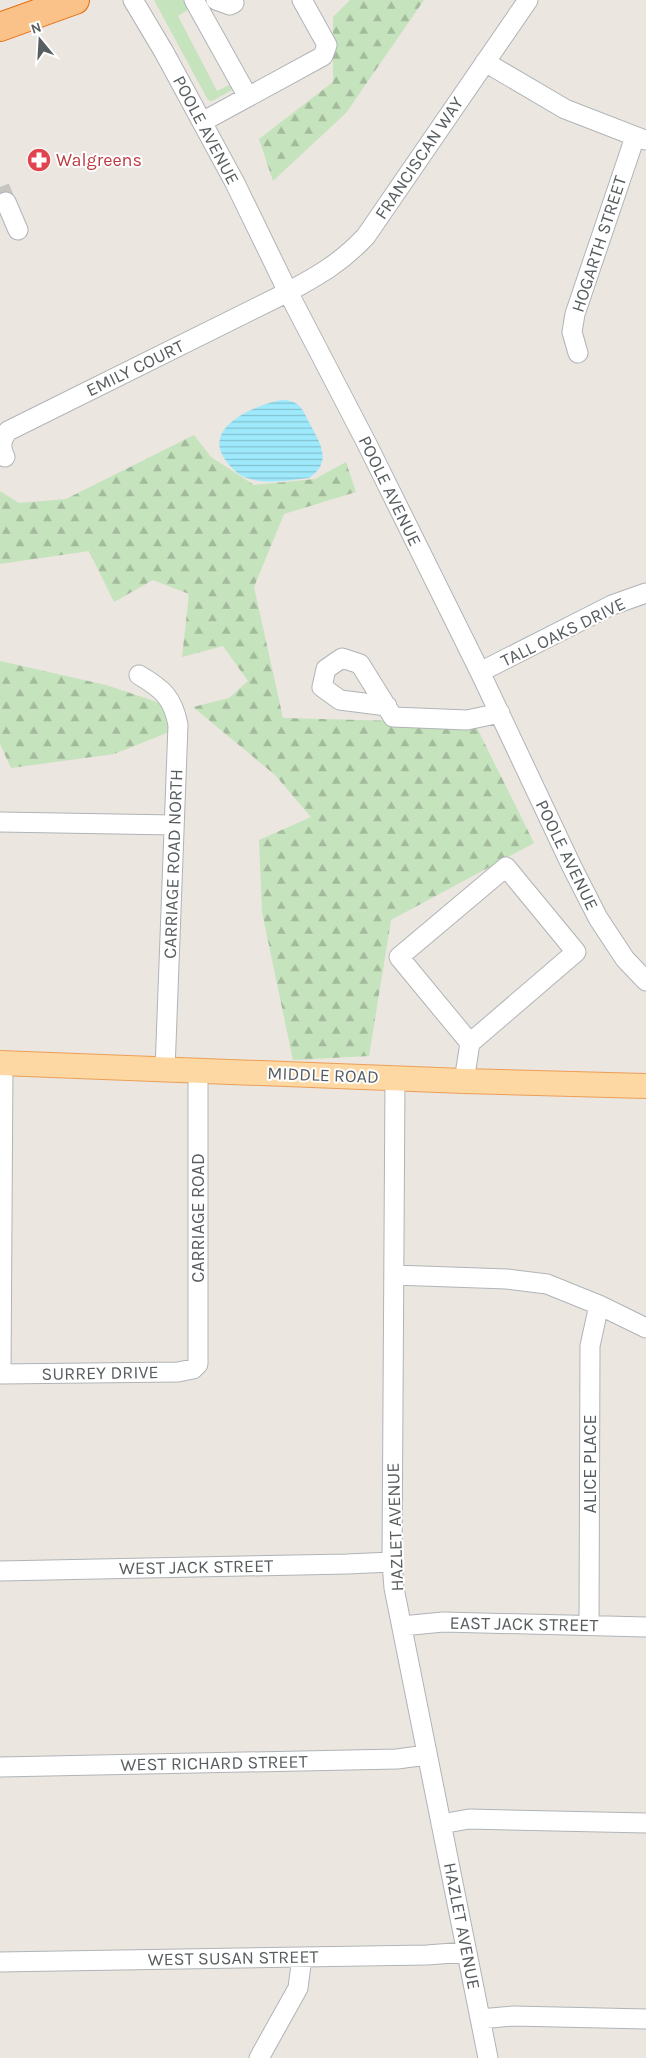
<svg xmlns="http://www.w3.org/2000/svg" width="646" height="2058" font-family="Karla,sans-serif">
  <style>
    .grass { fill: #c5e3bc }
    .forest { fill: url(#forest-firs) }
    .water { fill: url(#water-rules) }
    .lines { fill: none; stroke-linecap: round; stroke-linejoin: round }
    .minor-tunnel { stroke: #c6c4bf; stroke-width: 19; stroke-dasharray: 19 9; stroke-linecap: butt }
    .minor-casing { stroke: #b0b4b7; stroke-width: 21 }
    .major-casing { stroke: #ed9e57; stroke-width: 26 }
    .highway-casing { stroke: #e56906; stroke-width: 30 }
    .minor { stroke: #fff; stroke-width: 19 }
    .major { stroke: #fdd8a3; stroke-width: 24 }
    .highway { stroke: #fac188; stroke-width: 28 }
    .labels { text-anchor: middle; stroke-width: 4; stroke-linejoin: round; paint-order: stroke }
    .street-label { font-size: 18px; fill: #585e60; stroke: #fff }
    .health-label { font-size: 18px; fill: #be3a42; stroke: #fff; text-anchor: start }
  </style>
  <defs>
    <pattern id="forest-firs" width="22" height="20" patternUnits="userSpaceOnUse" patternTransform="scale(1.25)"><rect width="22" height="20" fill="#c5e3bc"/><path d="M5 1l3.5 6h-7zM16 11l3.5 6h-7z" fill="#a3bb9c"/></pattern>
    <pattern id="water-rules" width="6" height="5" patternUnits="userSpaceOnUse" patternTransform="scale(1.25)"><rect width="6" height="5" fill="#9eeafc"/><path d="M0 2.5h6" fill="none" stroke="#84c1cf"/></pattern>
  </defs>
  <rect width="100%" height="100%" fill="#ebe6df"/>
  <path class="grass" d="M154,0H184L189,9L178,16L217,91L229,85L233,88L232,90L212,101L208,100Z"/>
  <path class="forest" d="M350,0H424L346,113L273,181L259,139L333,82V17Z
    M194,435L211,457L254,485L315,479L346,462L356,492L284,514L254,587L283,718L397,721L477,728L534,843L391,920L369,1056L293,1060L262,912L259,840L311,817L275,775L193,707L229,698L248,681L223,646L182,657L189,594L153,580L114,602L89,551L0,564V491L19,503L66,499Z
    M0,661L106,685L163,704L169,732L114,754L11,768L0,744Z"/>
  <path class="water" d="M282,400C287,400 293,401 297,404C303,408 306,417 310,424C320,443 333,462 309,478C289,480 267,485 247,478C238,475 230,467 224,458C203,425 259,404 282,400Z"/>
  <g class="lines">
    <path class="minor-tunnel" d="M0,187L6,202"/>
    <g class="minor-casing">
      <path id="minor" d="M133,0L164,52L235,183L288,292L367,444L480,672L572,867L598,918L625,959L646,981
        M194,0L248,97
        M216,0L230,5L234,3
        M485,62L565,109L645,140
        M202,122L323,56L327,45L302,0
        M6,202L18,230
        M578,353L572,332L575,314L635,137
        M5,457C0,447 1,440 8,431L288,292C319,275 341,263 366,236L528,0
        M480,672L612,605L646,593
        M139,675C163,689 173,698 178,725L165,1070
        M387,706L340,700L322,687L326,669L342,658L360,664L393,717L467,720L500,713
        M0,822L174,825
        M395,1078L392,1562L394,1588L488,2058
        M464,1081L470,1043L576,952L506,867L399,957L470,1043
        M394,1275L507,1279L547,1284L599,1305L646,1328
        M0,1374L178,1372L193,1369L198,1364V1071
        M1,1374L3,1063
        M0,1571L347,1564L392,1562
        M589,1625L590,1346L599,1305
        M402,1626L443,1622L646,1627
        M0,1767L397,1759L427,1755
        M441,1824L469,1819L646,1823
        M0,1962L427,1955L466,1952
        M480,2019L513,2016L646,2019
        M259,2058L298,1988L302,1957"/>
    </g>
    <g class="major-casing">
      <path id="major" d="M0,1063L464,1081L646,1086"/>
    </g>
    <g class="highway-casing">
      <path id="highway" d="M0,27L75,0"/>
    </g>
    <use href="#minor" class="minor"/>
    <use href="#major" class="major"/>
    <use href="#highway" class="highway"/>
  </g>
  <defs>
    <g id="pharmacy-disc" transform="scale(1.25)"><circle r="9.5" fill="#e0444e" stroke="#fff"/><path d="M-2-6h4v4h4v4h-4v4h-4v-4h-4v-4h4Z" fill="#fff"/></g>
  </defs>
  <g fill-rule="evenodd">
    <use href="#pharmacy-disc" x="39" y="160"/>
  </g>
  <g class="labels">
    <g class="street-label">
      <text transform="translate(206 130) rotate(62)" y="6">POOLE AVENUE</text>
      <text transform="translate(419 158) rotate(-56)" y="6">FRANCISCAN WAY</text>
      <text transform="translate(599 244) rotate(-72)" y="6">HOGARTH STREET</text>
      <text transform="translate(135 368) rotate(-26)" y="6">EMILY COURT</text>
      <text transform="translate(390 491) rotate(64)" y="6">POOLE AVENUE</text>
      <text transform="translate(563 632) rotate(-26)" y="6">TALL OAKS DRIVE</text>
      <text transform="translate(567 855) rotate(64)" y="6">POOLE AVENUE</text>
      <text transform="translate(173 864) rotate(-88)" y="6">CARRIAGE ROAD NORTH</text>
      <text transform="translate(323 1075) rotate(2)" y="6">MIDDLE ROAD</text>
      <text transform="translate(198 1218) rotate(-90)" y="6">CARRIAGE ROAD</text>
      <text transform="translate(100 1373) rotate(-1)" y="6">SURREY DRIVE</text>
      <text transform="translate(590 1464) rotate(-90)" y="6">ALICE PLACE</text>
      <text transform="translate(395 1527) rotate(-92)" y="6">HAZLET AVENUE</text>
      <text transform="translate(196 1567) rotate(-1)" y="6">WEST JACK STREET</text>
      <text transform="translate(524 1624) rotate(1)" y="6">EAST JACK STREET</text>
      <text transform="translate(214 1763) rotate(-1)" y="6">WEST RICHARD STREET</text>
      <text transform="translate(462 1926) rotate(79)" y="6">HAZLET AVENUE</text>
      <text transform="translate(233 1958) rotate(-1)" y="6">WEST SUSAN STREET</text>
    </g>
    <g class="health-label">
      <text x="56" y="166">Walgreens</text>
    </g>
  </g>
  <g transform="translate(40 40) rotate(342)" stroke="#ffffff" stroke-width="4" paint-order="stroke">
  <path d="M0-4L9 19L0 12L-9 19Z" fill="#585e60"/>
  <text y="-8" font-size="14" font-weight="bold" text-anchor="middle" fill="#585e60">N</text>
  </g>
</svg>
